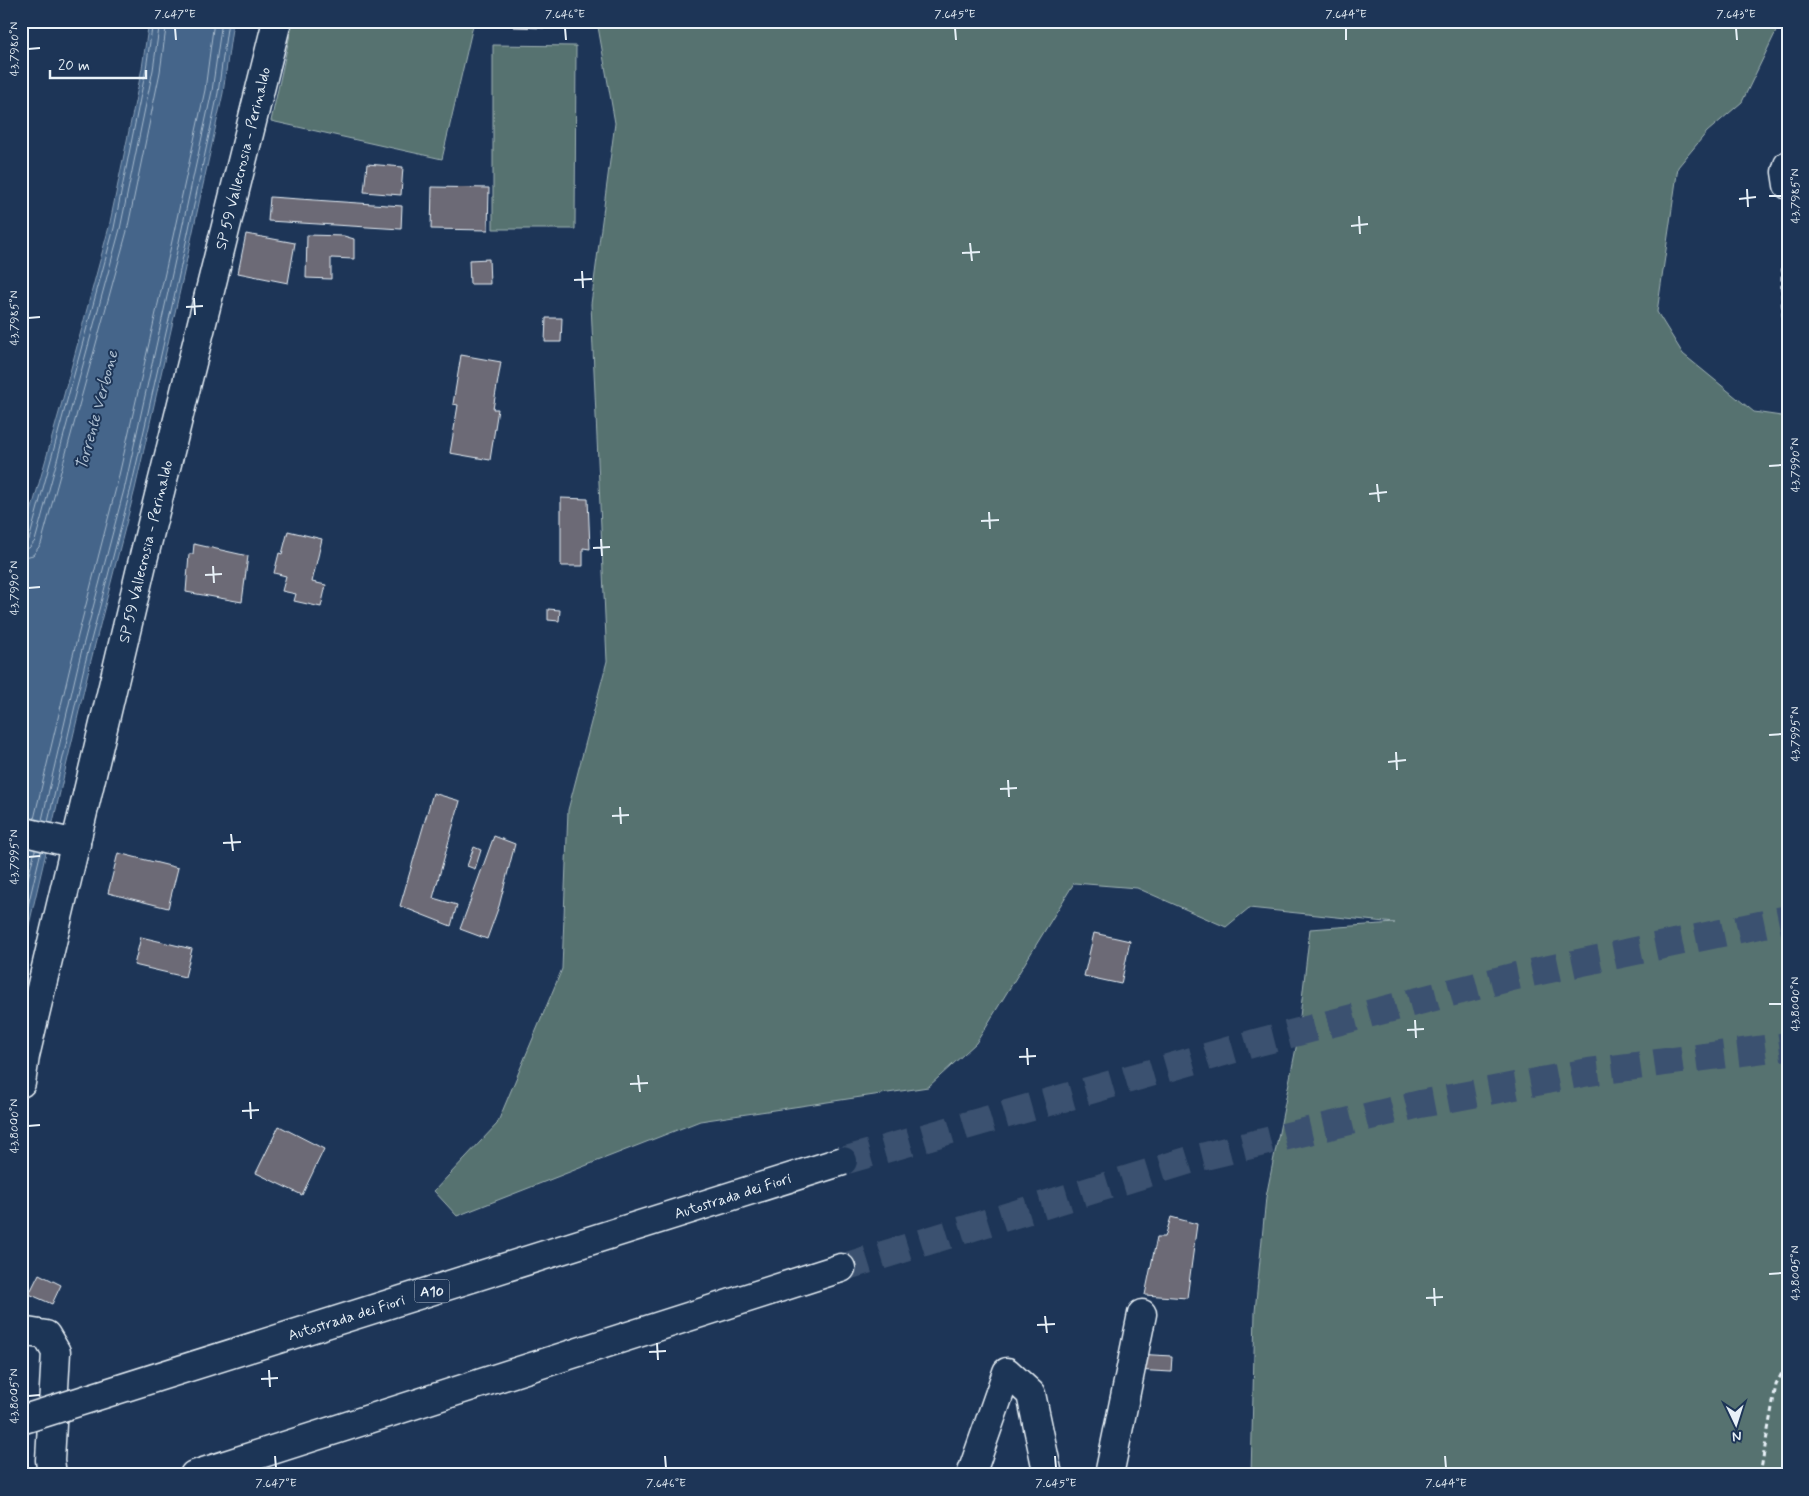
<svg xmlns="http://www.w3.org/2000/svg" width="1809" height="1496" font-family="Mynerve,sans-serif">
  <style>
    .green { fill: #567270; stroke: #9fb2b4 }
    .water { fill: #44658a; stroke: #869db6 }
    .lines { fill: none; stroke-linecap: round; stroke-linejoin: round }
    .shore { stroke: #a6b9cc; stroke-width: 1 }
    .building { fill: #6c6a76; stroke: #e8f1f8 }
    .highway-tunnel { stroke: #3b516f; stroke-width: 28; stroke-dasharray: 28 14; stroke-linecap: butt }
    .minor-casing { stroke: #e8f1f8; stroke-width: 31 }
    .major-casing { stroke: #e8f1f8; stroke-width: 31 }
    .highway-casing { stroke: #e8f1f8; stroke-width: 31 }
    .path { stroke: #e8f1f8; stroke-width: 3; stroke-dasharray: 5 4; stroke-linecap: butt }
    .minor { stroke: #1d3557; stroke-width: 28 }
    .major { stroke: #1d3557; stroke-width: 28 }
    .highway { stroke: #1d3557; stroke-width: 28 }
    .highway-bridge-casing { stroke: #e8f1f8; stroke-width: 31; stroke-linecap: butt }
    .highway-bridge { stroke: #1d3557; stroke-width: 28 }
    .ticks { fill: none; stroke: #e8f1f8; stroke-width: 2 }
    .labels { text-anchor: middle; stroke-width: 4; stroke-linejoin: round; paint-order: stroke }
    .shield { fill: #1d3557; stroke: #abb9c8; stroke-width: 1 }
    .shield-label { font-size: 14px; font-weight: bold; fill: #e8f1f8 }
    .street-label { font-size: 15px; fill: #e8f1f8; stroke: #1d3557 }
    .water-label { font-size: 16px; font-style: italic; fill: #afc0d2; stroke: #1d3557 }
    .neatline { fill: none; stroke: #e8f1f8; stroke-width: 2 }
    .ticks-label { font-size: 12px; text-anchor: middle; fill: #e8f1f8 }
  </style>
  <rect width="100%" height="100%" fill="#1d3557"/>
  <filter id="ink" filterUnits="userSpaceOnUse"><feTurbulence type="fractalNoise" baseFrequency=".02" numOctaves="2"/><feDisplacementMap in="SourceGraphic" scale="10" xChannelSelector="R" yChannelSelector="G"/><feConvolveMatrix kernelMatrix="1 2 1 2 8 2 1 2 1" color-interpolation-filters="sRGB"/></filter>
  <g filter="url(#ink)">
    <path class="green" d="M293,21H474L442,159L271,121Z
      M597,21H1781L1742,102L1707,132L1678,167L1657,312L1683,354L1754,412L1788,417V1475H1251L1255,1312L1266,1197L1297,1043L1310,929L1395,923L1249,908L1226,927L1137,888L1074,883L976,1043L928,1087L700,1121L457,1216L434,1191L497,1124L562,969L568,810L607,661L591,304L615,123Z
      M493,45L576,46L575,229H493Z"/>
    <path class="water" d="M149,21H233L223,93L183,277L135,489L90,664L21,959V547L62,402L109,227L142,68Z"/>
    <g class="lines">
      <path class="shore" d="M21,544L26,543L29,540L114,228L146,69L153,21
        M21,550L29,548L35,541L120,229L153,70L160,21
        M21,558L33,555L41,544L127,231L160,72L167,21
        M34,819L72,659L117,484L165,273L205,90L214,21
        M42,820L79,661L125,486L172,274L212,91L222,21
        M48,822L85,663L131,488L179,275L218,93L228,21
        M21,907L35,850
        M21,935L41,851"/>
    </g>
    <path class="building" d="M514,21H547V28L514,27Z
      M367,164L403,167L401,195L364,192Z
      M432,187L489,188L488,230L431,229Z
      M270,197L402,206L401,229L268,221Z
      M246,234L295,243L288,283L238,273Z
      M307,235L344,236L354,239V259L331,258V279L306,278Z
      M489,259L490,284H470L469,260Z
      M546,318H562L561,342H545Z
      M461,355L501,362L493,409H498L490,460L450,453L458,405L453,404Z
      M561,498L588,499L590,549L583,548V566H561Z
      M288,531L322,539L312,582L326,585L321,607L294,601L296,594L282,591L286,576L274,573L279,553L282,554Z
      M194,544L248,556L242,602L186,592L189,554H193Z
      M548,609L560,610L559,621L548,620Z
      M433,793L460,801L433,898L457,905L451,926L400,906Z
      M494,836L515,844L499,906L487,939L460,929Z
      M474,847L481,850L475,869L467,866Z
      M118,853L178,868L168,908L108,893Z
      M1094,933L1130,941L1121,984L1084,976Z
      M141,937L192,949L185,977L134,965Z
      M279,1126L324,1149L302,1195L256,1173Z
      M1171,1217L1197,1224L1187,1298L1145,1295L1157,1237H1165Z
      M39,1274L61,1285L52,1304L29,1294Z
      M1135,1354L1172,1356L1171,1372L1134,1370Z"/>
    <g class="lines">
      <path class="highway-tunnel" d="M843,1161L1255,1043L1516,976L1788,919
        M841,1268L1193,1159L1420,1104L1589,1072L1788,1046"/>
      <g class="minor-casing">
        <path id="minor" d="M1788,165L1786,172L1788,185
          M21,831L76,844
          M21,1331L46,1335L56,1352L50,1460L52,1475
          M971,1475L1007,1372L1031,1394L1048,1475
          M1109,1475L1142,1314"/>
      </g>
      <g class="major-casing">
        <g id="major">
          <path id="s1" d="M21,1083L25,1056L142,564L277,21"/>
        </g>
      </g>
      <g class="highway-casing">
        <path id="highway" d="M194,1475L841,1268"/>
      </g>
      <path class="path" d="M1788,222C1779,271 1781,311 1788,360
        M1760,1475L1776,1385L1788,1361"/>
      <use href="#minor" class="minor"/>
      <use href="#major" class="major"/>
      <use href="#highway" class="highway"/>
      <g class="highway-bridge-casing">
        <g id="highway-bridge">
          <path id="s2" d="M21,1420L843,1161"/>
        </g>
      </g>
      <use href="#highway-bridge" class="highway-bridge"/>
    </g>
  </g>
  <path class="ticks" d="M175,28L176,40M565,28L566,40M955,28L956,40M1346,28V40M1736,28L1737,40M28,49L40,48M1747,189L1748,207M1769,196H1782M1739,199L1756,197M1359,216L1360,234M1351,226L1368,224M970,243L972,261M962,253L980,252M582,271L583,288M574,280L592,279M194,298L195,315M186,307L203,306M28,318L40,317M1769,466L1782,465M1377,484L1379,502M1369,494L1387,492M989,512L990,529M981,521L999,520M601,539L602,556M593,548L610,547M213,566L214,583M205,575L222,574M28,588L40,587M1769,735L1782,734M1396,752L1397,770M1388,762L1406,760M1008,780L1009,797M1000,789L1017,788M620,807L621,824M612,816L629,815M231,834L233,851M223,843L241,842M28,857L40,856M1769,1004H1782M1415,1020L1416,1038M1407,1030L1424,1029M1027,1048L1028,1065M1019,1057L1036,1056M638,1075L640,1092M630,1084L648,1083M250,1102L251,1119M242,1111L259,1110M28,1126L40,1125M1769,1274L1782,1273M1434,1288L1435,1306M1426,1298L1443,1297M1045,1316L1047,1333M1037,1325L1055,1324M657,1343L658,1360M649,1352L666,1351M269,1370L270,1387M261,1379L278,1378M28,1396L40,1395M275,1456L276,1468M665,1456L666,1468M1055,1456L1056,1468M1445,1456L1446,1468"/>
  <g class="labels">
    <rect class="shield" x="414.5" y="1279.5" width="35" height="23" rx="4"/>
    <g class="shield-label">
      <text x="432" y="1296">A10</text>
    </g>
    <g class="street-label">
      <text dy="5" stroke="none"><textPath href="#s1" startOffset="951">SP 59 Vallecrosia - Perinaldo</textPath></text>
      <text dy="5" stroke="none"><textPath href="#s1" startOffset="546">SP 59 Vallecrosia - Perinaldo</textPath></text>
      <text dy="5" stroke="none"><textPath href="#s2" startOffset="746">Autostrada dei Fiori</textPath></text>
      <text dy="5" stroke="none"><textPath href="#s2" startOffset="341">Autostrada dei Fiori</textPath></text>
    </g>
    <g class="water-label">
      <text transform="translate(96 410) rotate(-75)" y="6">Torrente Verbone</text>
    </g>
  </g>
  <rect width="1809" height="1496" fill="none" stroke="#1d3557" stroke-width="55"/>
  <g transform="translate(1736 1424) rotate(176)" stroke="#1d3557" stroke-width="4" paint-order="stroke">
  <path d="M0-4L9 19L0 12L-9 19Z" fill="#e8f1f8"/>
  <text y="-8" font-size="14" font-weight="bold" text-anchor="middle" fill="#e8f1f8">N</text>
  </g>
  <path d="M50 70v8h96v-8" fill="none" stroke="#e8f1f8" stroke-width="2.5"/>
  <text x="58" y="70" font-size="15" fill="#e8f1f8" stroke="#1d3557" stroke-width="4" paint-order="stroke">20 m</text>
  <rect x="28" y="28" width="1754" height="1440" class="neatline"/>
  <g class="ticks-label">
    <text x="175" y="18">7.647°E</text>
    <text x="565" y="18">7.646°E</text>
    <text x="955" y="18">7.645°E</text>
    <text x="1346" y="18">7.644°E</text>
    <text x="1736" y="18">7.643°E</text>
    <text transform="translate(14 49) rotate(-90)" y="4">43.7980°N</text>
    <text transform="translate(1795 196) rotate(-90)" y="4">43.7985°N</text>
    <text transform="translate(14 318) rotate(-90)" y="4">43.7985°N</text>
    <text transform="translate(1795 465) rotate(-90)" y="4">43.7990°N</text>
    <text transform="translate(14 588) rotate(-90)" y="4">43.7990°N</text>
    <text transform="translate(1795 734) rotate(-90)" y="4">43.7995°N</text>
    <text transform="translate(14 857) rotate(-90)" y="4">43.7995°N</text>
    <text transform="translate(1795 1004) rotate(-90)" y="4">43.8000°N</text>
    <text transform="translate(14 1126) rotate(-90)" y="4">43.8000°N</text>
    <text transform="translate(1795 1273) rotate(-90)" y="4">43.8005°N</text>
    <text transform="translate(14 1396) rotate(-90)" y="4">43.8005°N</text>
    <text x="276" y="1487">7.647°E</text>
    <text x="666" y="1487">7.646°E</text>
    <text x="1056" y="1487">7.645°E</text>
    <text x="1446" y="1487">7.644°E</text>
  </g>
</svg>
